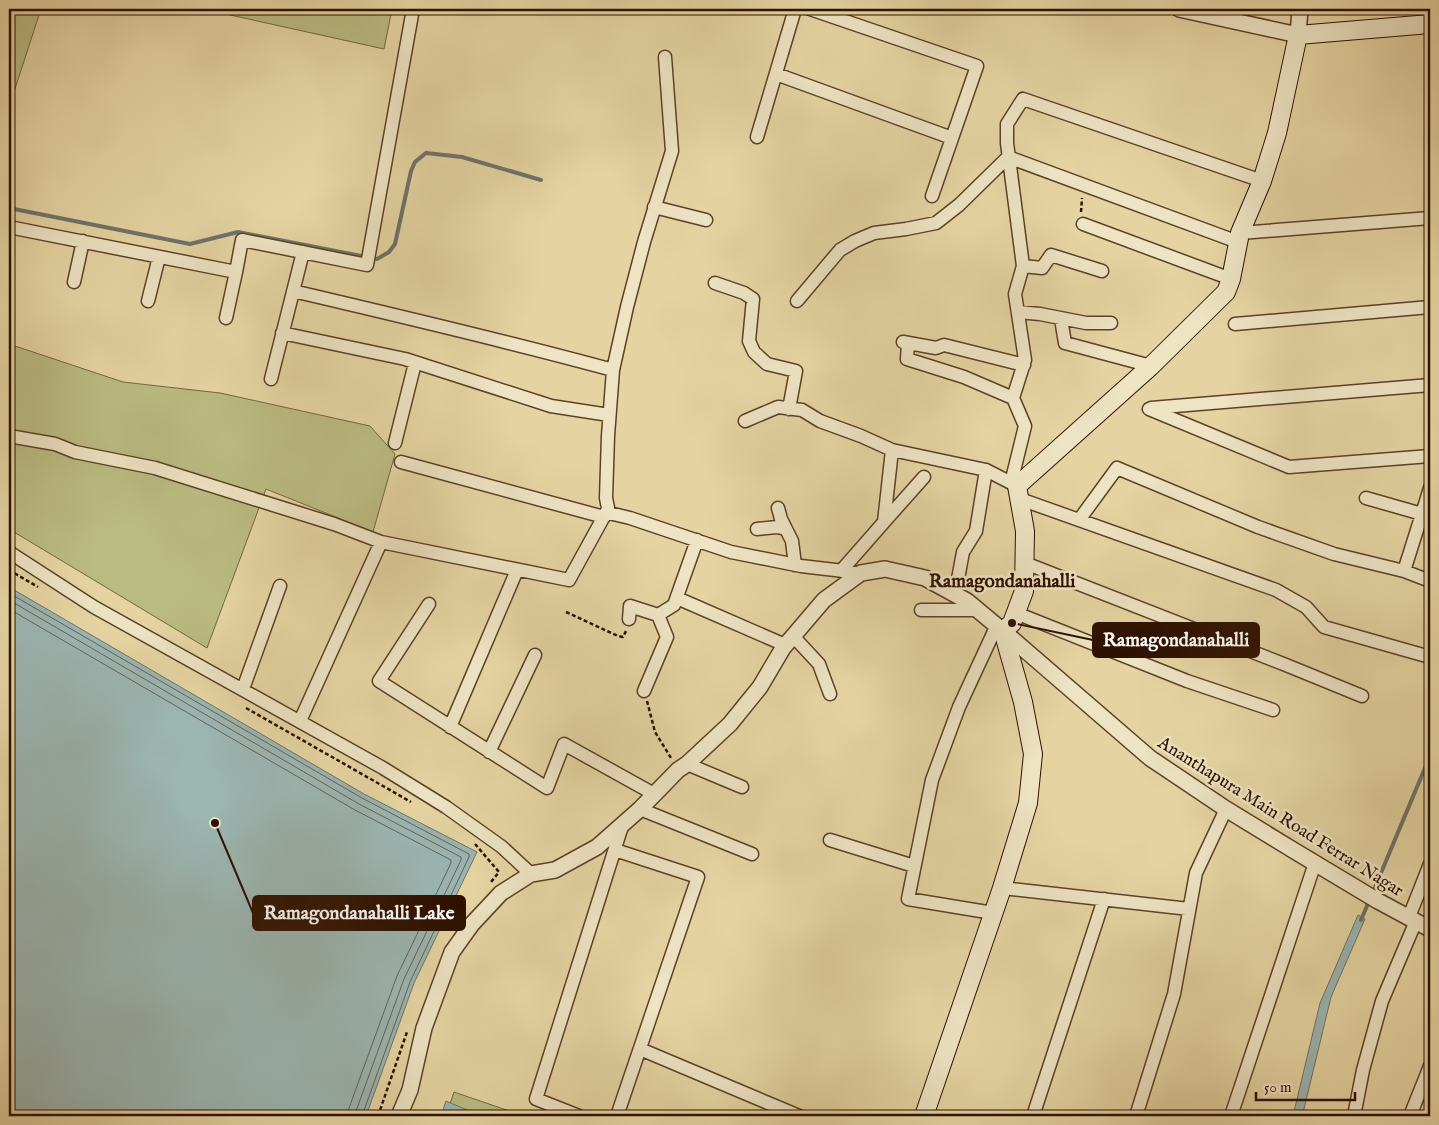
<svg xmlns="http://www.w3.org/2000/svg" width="1439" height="1125" font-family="'IM FELL English',serif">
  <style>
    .green { fill: #babb81; stroke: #746640 }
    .water { fill: #9bb5b1; stroke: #6f736a }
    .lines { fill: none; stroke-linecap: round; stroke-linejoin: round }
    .shore { stroke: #646258; stroke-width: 1 }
    .stream { stroke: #6f736a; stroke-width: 4 }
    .minor-casing { stroke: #5b4128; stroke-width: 15 }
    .tertiary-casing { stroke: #5b4128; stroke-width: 18 }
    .secondary-casing { stroke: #2d1000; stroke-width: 20 }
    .path { stroke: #2d1000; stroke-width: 2.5; stroke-dasharray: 4 2.5; stroke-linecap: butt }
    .minor { stroke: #eee3c3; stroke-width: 12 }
    .tertiary { stroke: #eee3c3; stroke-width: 15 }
    .secondary { stroke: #eee3c3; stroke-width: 18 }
    .labels { text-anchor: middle; stroke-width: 5; stroke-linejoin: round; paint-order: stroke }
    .street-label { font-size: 18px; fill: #2d1000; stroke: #eee3c3 }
    .neighbourhood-label { font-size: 19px; font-weight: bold; fill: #2d1000; stroke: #eee3c3 }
    .leader { fill: none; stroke: #2d1000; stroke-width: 2 }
    .callout-dot { fill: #2d1000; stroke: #eee3c3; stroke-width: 2 }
    .callout { fill: #2d1000; stroke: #2d1000; stroke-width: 2 }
    .callout-label { font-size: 19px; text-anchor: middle; font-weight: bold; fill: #fff }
  </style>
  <rect width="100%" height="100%" fill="#e5d4a2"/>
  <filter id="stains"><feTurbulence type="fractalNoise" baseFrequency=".004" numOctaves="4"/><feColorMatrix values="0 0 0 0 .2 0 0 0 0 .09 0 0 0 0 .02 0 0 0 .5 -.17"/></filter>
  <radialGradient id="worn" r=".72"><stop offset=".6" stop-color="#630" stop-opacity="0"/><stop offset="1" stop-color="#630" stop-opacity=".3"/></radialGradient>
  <path class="green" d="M9,9H41L9,107Z
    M203,9H392L384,49Z
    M9,344L123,382L220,393L370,426L395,454L373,532L266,489L207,648L9,529Z
    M454,1092L524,1116H446Z"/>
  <path class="water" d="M9,587L364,794L477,852L414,983L366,1116H9Z
    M1358,915L1365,919L1331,997L1303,1113L1302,1116H1293L1320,1003Z
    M446,1101L481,1116H457L443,1110Z"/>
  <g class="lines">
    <path class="shore" d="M9,593L362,798L469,854V857L410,982L362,1116
      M9,600L359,804L461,857V860L404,979L356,1111V1116
      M9,609L355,810L451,860V863L397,976L349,1108L348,1116"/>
    <path class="stream" d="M9,204L14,209L190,244L238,232L377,259L389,252L395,244L411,171L415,162L426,153L462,157L541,180
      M1373,892L1430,756
      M1361,920L1369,901"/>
    <g class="minor-casing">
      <path id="minor" d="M810,9L977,66L932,196
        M665,57L672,151L644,242L627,307L613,370L608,436L606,498L609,513L630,518L731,552L801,566L861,573
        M776,74L952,138
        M757,137L795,9
        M1008,157L1238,242
        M654,207L706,220
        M1083,224L1231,279
        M9,227L236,272L242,240L367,265L413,9
        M1240,233L1430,218
        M1023,266L1042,268L1051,255L1102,271
        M74,282L83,241
        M715,283L744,293L753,299L749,341L754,352L767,364L796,371L789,409
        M293,291C400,316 507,341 613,370
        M148,301L159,257
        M797,301L840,250L855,241L874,233L906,229L936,223L959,205L1008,157
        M1018,312L1040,314L1086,323H1111
        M226,318L236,272
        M1061,319L1065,343L1151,366
        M1235,324L1430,307
        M282,333L405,359L551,406L609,415
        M903,342L936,348L944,345L1024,365
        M908,343L907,359L964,377L1013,398
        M271,379L303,252
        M1151,408L1430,385
        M1149,409L1289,467L1430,456
        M745,421L778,407L802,410L820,421L861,436L892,450
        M9,436L55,444L75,452L155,468L334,524L381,542
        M395,443L415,363
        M401,462L604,517
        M1011,483L1025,426L1013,398L1025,360L1015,294L1023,266L1007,143V124L1023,99L1262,181
        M1366,498L1422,514L1404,571
        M1020,499L1276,590L1306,607L1324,627L1430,657
        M778,508L781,519L792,541L795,565
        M1422,514L1430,488
        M1079,520L1117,468L1258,527L1334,554L1404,571L1430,581
        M884,522L924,477
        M757,529L777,527L786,529
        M9,552L94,607L383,768L446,807L502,847L531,874
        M1025,563L1286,665L1362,696
        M841,571L884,522L892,450L986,470
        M955,595L963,552L976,531L986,470L1017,486
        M677,598L785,645
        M429,604L379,681L547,788L564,744L654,794
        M921,610H977
        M1016,613L1187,681L1273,710
        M629,619L630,606L658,615
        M793,636L819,664L830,694
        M243,689L280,586
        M644,691L667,637L658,615L674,605L697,540
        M300,721L381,542L569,580L608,509
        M450,727L517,570
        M489,752L535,655
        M687,764L742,787
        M640,809L752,854
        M830,840L914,866
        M615,850L698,877L617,1116
        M1002,888L1189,909
        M993,913L908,899L932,780L959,707L997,625
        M1409,917L1430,864
        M640,1049L799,1116
        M579,1116L536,1099L623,823
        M1033,1116L1104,899
        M1136,1116L1174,994L1196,873L1226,809
        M1231,1116L1315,863
        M1354,1116L1363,1070L1382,1001L1416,921
        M1413,1116L1412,1111L1430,1066"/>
    </g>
    <g class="tertiary-casing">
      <path id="tertiary" d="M1179,9L1298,35L1300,9
        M399,1116L410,1090L424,1028L452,952L472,924L501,893L531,874L555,870L597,847L640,809L678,770L687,764L730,724L760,687L783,648L824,600L861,573L885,569L925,578L967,601L1003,631L1150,758L1226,809L1293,850L1378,901L1430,929"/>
    </g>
    <g class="secondary-casing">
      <path id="secondary" d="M924,1116L1002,888L1028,803L1033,754L1023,702L1003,631L1012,623L1024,591L1025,531L1017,486L1151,366L1226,292L1231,279L1240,233L1262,181L1277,133L1298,35L1430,24"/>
    </g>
    <path class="path" d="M1081,212L1082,198
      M9,570L38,587
      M566,612L618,636L623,637L626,631
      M647,701L655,732L671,758
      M246,708L411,802
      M475,844L499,872L491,882
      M378,1116L407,1032"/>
    <use href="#minor" class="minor"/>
    <use href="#tertiary" class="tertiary"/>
    <use href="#secondary" class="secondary"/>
  </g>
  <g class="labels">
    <g class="street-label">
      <text transform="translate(1281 816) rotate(32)" y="6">Ananthapura Main Road Ferrar Nagar</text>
    </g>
    <g class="neighbourhood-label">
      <text x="1002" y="587">Ramagondanahalli</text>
    </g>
  </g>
  <path class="leader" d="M1012 623L1093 640M215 823L253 913"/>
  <g class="callout-dot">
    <circle cx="1012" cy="623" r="5"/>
    <circle cx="215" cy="823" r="5"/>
  </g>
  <g class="callout">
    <rect x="1093" y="623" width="166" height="34" rx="5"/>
    <rect x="253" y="896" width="212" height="34" rx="5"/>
  </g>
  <g class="callout-label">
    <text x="1176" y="646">Ramagondanahalli</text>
    <text x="359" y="919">Ramagondanahalli Lake</text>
  </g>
  <rect width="1439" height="1125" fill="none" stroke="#e5d4a2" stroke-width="30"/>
  <rect x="10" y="10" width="1419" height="1105" fill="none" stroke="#2d1000" stroke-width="2.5"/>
  <rect x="15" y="15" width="1409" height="1095" fill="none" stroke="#2d1000"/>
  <path d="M1256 1092v8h99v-8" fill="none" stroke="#2d1000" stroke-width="2.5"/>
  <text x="1264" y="1092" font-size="15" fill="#2d1000" stroke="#eee3c3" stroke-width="4" paint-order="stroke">50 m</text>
  <rect width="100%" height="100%" filter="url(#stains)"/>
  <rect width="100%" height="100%" fill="url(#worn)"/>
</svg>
